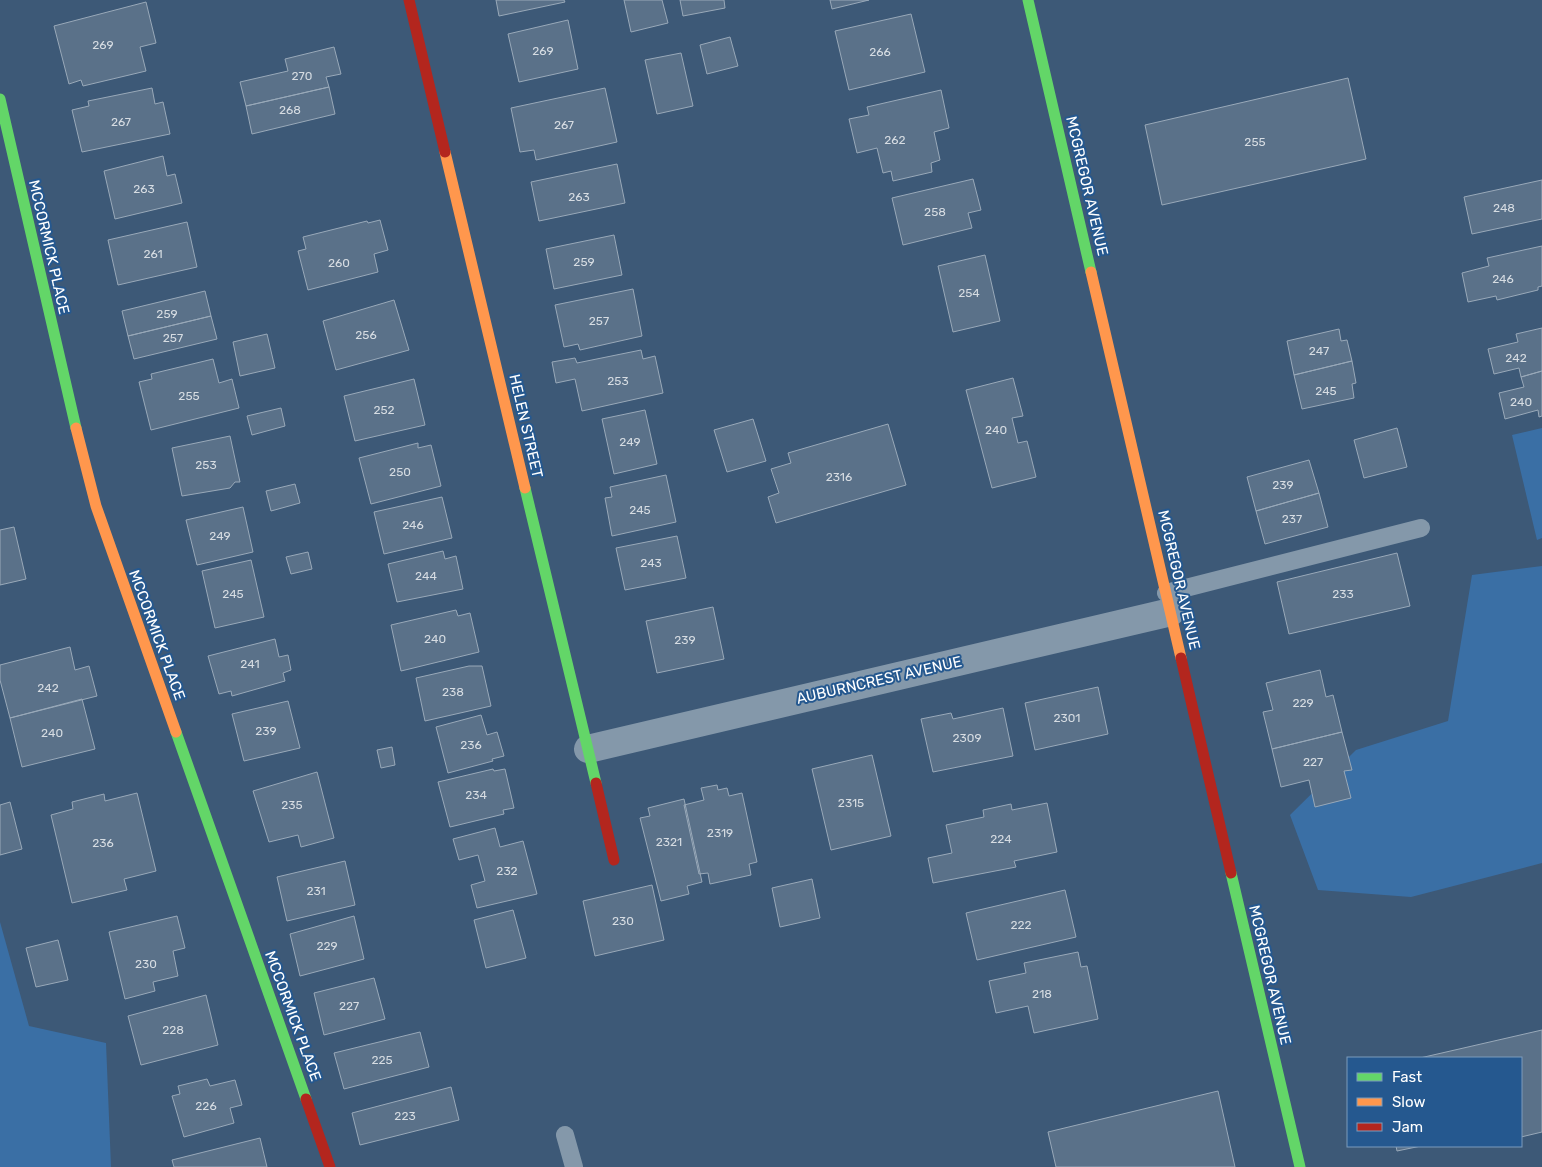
<svg xmlns="http://www.w3.org/2000/svg" width="1542" height="1167" font-family="Rubik,sans-serif">
  <style>
    .green { fill: #3a6fa5 }
    .building { fill: #5a7189; stroke: #99a9b9 }
    .lines { fill: none; stroke-linecap: round; stroke-linejoin: round }
    .lane { stroke: #8498aa; stroke-width: 18 }
    .street { stroke: #8498aa; stroke-width: 28 }
    .fast { stroke: #63d668; stroke-width: 11 }
    .slow { stroke: #ff974d; stroke-width: 11 }
    .jam { stroke: #b3261e; stroke-width: 11 }
    .labels { text-anchor: middle; stroke-width: 4; stroke-linejoin: round; paint-order: stroke }
    .number-label { font-size: 12px; fill: #d6dce2 }
    .street-label { font-size: 15px; fill: #fff; stroke: #25588f }
  </style>
  <rect width="100%" height="100%" fill="#3d5977"/>
  <path class="green" d="M1542,428V538L1537,540L1512,435Z
    M1542,566V863L1411,897L1318,890L1290,815L1356,750L1448,721L1472,575Z
    M0,922L29,1026L106,1043L111,1167H0Z"/>
  <path class="building" d="M496,0H564L565,2L499,16Z
    M624,0H662L668,23L631,32Z
    M680,0H724L725,8L683,16Z
    M830,0H869L832,9Z
    M146,2L156,43L140,47L146,71L83,86L81,80L69,84L54,26Z
    M911,14L925,72L849,90L835,31Z
    M568,20L578,69L519,82L508,34Z
    M730,37L738,66L707,74L700,45Z
    M334,47L341,74L326,77L329,87L246,106L240,82L288,71L285,59Z
    M681,53L693,106L657,114L645,60Z
    M1348,78L1366,159L1162,205L1145,125Z
    M329,87L335,114L252,134L246,106Z
    M152,88L155,104L163,102L170,134L82,152L72,110L89,106L88,101Z
    M605,88L617,142L536,160L534,150L520,152L511,108Z
    M941,90L949,128L934,132L940,160L931,163L932,172L893,181L891,171L883,173L877,148L857,153L849,119L869,115L867,107Z
    M163,156L167,176L175,174L182,203L115,219L104,171Z
    M617,164L625,203L539,221L531,182Z
    M973,179L981,210L968,213L972,228L903,245L892,198Z
    M1542,180V219L1472,234L1464,197Z
    M380,220L388,250L374,254L378,272L308,290L298,251L306,249L303,237L367,221L368,223Z
    M187,222L197,267L118,285L108,240Z
    M614,235L622,275L554,289L546,249Z
    M1542,246V286L1538,287V290L1497,300L1496,296L1468,302L1462,273L1489,266L1487,258Z
    M985,255L1000,321L953,332L938,266Z
    M633,289L642,336L580,350L578,344L564,347L555,305Z
    M205,291L211,316L128,336L122,311Z
    M394,300L409,350L336,370L323,321Z
    M211,316L217,339L134,359L128,336Z
    M1542,328V371L1521,377L1519,368L1494,374L1488,349L1518,342L1516,334Z
    M1339,329L1341,341L1347,340L1352,361L1294,375L1287,341Z
    M267,334L275,368L240,376L233,342Z
    M641,350L643,359L655,356L663,393L582,411L575,379L556,383L552,362L575,358L577,363Z
    M213,359L219,383L232,379L239,408L151,430L139,382L152,379L151,374Z
    M1352,361L1356,383L1352,384L1354,398L1302,409L1294,375Z
    M1542,371V416L1539,417L1538,410L1505,419L1499,393L1524,387L1521,377Z
    M1013,378L1023,416L1012,418L1018,443L1027,441L1036,477L992,488L966,390Z
    M414,379L425,425L355,441L344,396Z
    M281,408L285,426L252,435L247,416Z
    M645,410L657,464L614,474L602,419Z
    M753,419L766,461L727,472L714,430Z
    M888,424L906,485L776,523L768,497L779,493L771,469L791,463L788,453Z
    M1397,428L1407,467L1364,478L1354,440Z
    M230,436L240,482H235L230,488L182,496L172,448Z
    M418,443V448L431,445L441,486L371,504L359,458Z
    M1309,460L1319,493L1256,511L1247,477Z
    M666,475L676,522L612,536L605,498L612,497L610,487Z
    M295,484L300,503L271,511L266,491Z
    M1319,493L1328,527L1265,544L1256,511Z
    M442,497L452,538L384,554L374,512Z
    M243,507L253,552L197,565L186,520Z
    M14,527L26,579L0,585V530Z
    M677,536L686,578L625,590L616,548Z
    M443,551L445,559L456,556L463,589L397,602L388,564Z
    M308,552L312,569L291,574L286,557Z
    M1397,553L1410,606L1289,634L1277,582Z
    M251,560L264,617L215,628L202,571Z
    M713,607L724,659L657,673L646,621Z
    M456,610L458,616L470,613L479,652L401,671L391,625Z
    M275,639L279,657L288,655L291,670L283,673L285,681L232,696L231,691L219,694L208,656Z
    M70,647L75,670L89,666L97,696L10,718L0,680V665Z
    M469,666H482L491,706L425,721L416,678Z
    M1320,670L1326,697L1333,695L1342,732L1272,749L1263,712L1273,710L1266,683Z
    M1098,687L1108,734L1035,750L1025,703Z
    M82,699L95,749L22,767L10,718Z
    M288,701L300,748L244,761L232,714Z
    M1003,708L1013,756L933,772L921,719L951,713L953,719Z
    M481,715L487,735L497,732L504,756L492,759L493,761L448,773L436,727Z
    M1342,732L1352,770L1344,771L1351,798L1315,807L1309,780L1281,787L1272,749Z
    M392,747L395,765L381,768L377,750Z
    M872,755L891,836L831,850L812,769Z
    M493,769L494,771L505,769L514,808L503,810L504,814L450,827L438,782Z
    M317,772L334,838L301,847L298,835L269,842L253,791Z
    M717,785L718,790L727,788L729,796L742,793L757,862L749,864L751,875L710,884L708,873L699,874L684,805L704,800L701,788Z
    M137,793L156,871L124,879L127,890L72,903L51,815L73,809L72,802L104,794L105,801Z
    M684,799L702,882L687,886L689,894L661,901L640,818L650,816L648,808Z
    M10,802L22,849L0,855V805Z
    M1047,803L1057,852L1014,861L1016,867L933,883L928,858L952,853L946,825L984,817L983,810L1011,804L1012,810Z
    M495,828L500,847L523,841L537,894L477,908L471,885L485,881L478,855L459,860L453,839Z
    M345,861L355,905L287,921L277,877Z
    M812,879L820,918L780,927L772,888Z
    M652,885L664,940L595,956L583,901Z
    M1065,890L1076,937L977,960L966,913Z
    M513,910L526,958L486,968L474,920Z
    M177,916L185,948L173,951L178,976L153,982L155,991L125,999L109,932Z
    M354,916L364,959L300,976L290,934Z
    M58,940L68,980L36,987L26,948Z
    M1078,952L1081,967L1087,966L1098,1019L1034,1033L1028,1006L996,1013L989,981L1026,973L1024,963Z
    M374,978L385,1019L324,1035L314,993Z
    M206,995L218,1045L141,1065L128,1016Z
    M1542,1030V1132L1521,1137V1058H1420Z
    M420,1032L429,1067L344,1089L334,1053Z
    M207,1079L210,1086L235,1080L242,1105L230,1108L234,1123L184,1137L172,1096L180,1094L178,1086Z
    M451,1087L459,1120L360,1145L352,1113Z
    M1218,1091L1235,1167H1056L1048,1132Z
    M260,1138L267,1167H174L172,1160Z
    M1396,1146H1421L1397,1151Z"/>
  <g class="lines">
    <path class="lane" d="M1166,593L1421,528
      M565,1135L574,1167"/>
    <path class="street" d="M588,749L1171,612"/>
    <path class="fast" d="M1028,0L1091,272
      M0,99L76,428
      M525,488L596,783
      M176,732L306,1099
      M1231,873L1300,1167"/>
    <path class="slow" d="M445,152L525,488
      M1091,272L1181,658
      M76,428L96,506L176,732"/>
    <path class="jam" d="M409,0L445,152
      M1181,658L1231,873
      M596,783L614,860
      M306,1099L330,1167"/>
  </g>
  <g class="labels">
    <g class="number-label">
      <text x="103" y="49">269</text>
      <text x="543" y="55">269</text>
      <text x="880" y="56">266</text>
      <text x="302" y="80">270</text>
      <text x="290" y="114">268</text>
      <text x="121" y="126">267</text>
      <text x="564" y="129">267</text>
      <text x="895" y="144">262</text>
      <text x="1255" y="146">255</text>
      <text x="144" y="193">263</text>
      <text x="579" y="201">263</text>
      <text x="1504" y="212">248</text>
      <text x="935" y="216">258</text>
      <text x="153" y="258">261</text>
      <text x="584" y="266">259</text>
      <text x="339" y="267">260</text>
      <text x="1503" y="283">246</text>
      <text x="969" y="297">254</text>
      <text x="167" y="318">259</text>
      <text x="599" y="325">257</text>
      <text x="366" y="339">256</text>
      <text x="173" y="342">257</text>
      <text x="1319" y="355">247</text>
      <text x="1516" y="362">242</text>
      <text x="618" y="385">253</text>
      <text x="1326" y="395">245</text>
      <text x="189" y="400">255</text>
      <text x="1521" y="406">240</text>
      <text x="384" y="414">252</text>
      <text x="996" y="434">240</text>
      <text x="630" y="446">249</text>
      <text x="206" y="469">253</text>
      <text x="400" y="476">250</text>
      <text x="839" y="481">2316</text>
      <text x="1283" y="489">239</text>
      <text x="640" y="514">245</text>
      <text x="1292" y="523">237</text>
      <text x="413" y="529">246</text>
      <text x="220" y="540">249</text>
      <text x="651" y="567">243</text>
      <text x="426" y="580">244</text>
      <text x="233" y="598">245</text>
      <text x="1343" y="598">233</text>
      <text x="435" y="643">240</text>
      <text x="685" y="644">239</text>
      <text x="250" y="668">241</text>
      <text x="48" y="692">242</text>
      <text x="453" y="696">238</text>
      <text x="1303" y="707">229</text>
      <text x="1067" y="722">2301</text>
      <text x="266" y="735">239</text>
      <text x="52" y="737">240</text>
      <text x="967" y="742">2309</text>
      <text x="471" y="749">236</text>
      <text x="1313" y="766">227</text>
      <text x="476" y="799">234</text>
      <text x="851" y="807">2315</text>
      <text x="292" y="809">235</text>
      <text x="720" y="837">2319</text>
      <text x="1001" y="843">224</text>
      <text x="669" y="846">2321</text>
      <text x="103" y="847">236</text>
      <text x="507" y="875">232</text>
      <text x="316" y="895">231</text>
      <text x="623" y="925">230</text>
      <text x="1021" y="929">222</text>
      <text x="327" y="950">229</text>
      <text x="146" y="968">230</text>
      <text x="1042" y="998">218</text>
      <text x="349" y="1010">227</text>
      <text x="173" y="1034">228</text>
      <text x="382" y="1064">225</text>
      <text x="206" y="1110">226</text>
      <text x="405" y="1120">223</text>
    </g>
    <g class="street-label">
      <text transform="translate(1087 186) rotate(77)" y="5">MCGREGOR AVENUE</text>
      <text transform="translate(49 247) rotate(77)" y="5">MCCORMICK PLACE</text>
      <text transform="translate(526 426) rotate(77)" y="5">HELEN STREET</text>
      <text transform="translate(1179 580) rotate(77)" y="5">MCGREGOR AVENUE</text>
      <text transform="translate(157 635) rotate(70)" y="5">MCCORMICK PLACE</text>
      <text transform="translate(879 680) rotate(-13)" y="5">AUBURNCREST AVENUE</text>
      <text transform="translate(1270 975) rotate(77)" y="5">MCGREGOR AVENUE</text>
      <text transform="translate(293 1016) rotate(70)" y="5">MCCORMICK PLACE</text>
    </g>
  </g>
  <rect x="1347" y="1057" width="175" height="90" fill="#25588f" stroke="#7c9bbc"/>
  <rect x="1357" y="1073" width="25" height="8" fill="#63d668" stroke="#7c9bbc"/>
  <text x="1392" y="1082" font-size="15" fill="#ffffff">Fast</text>
  <rect x="1357" y="1098" width="25" height="8" fill="#ff974d" stroke="#7c9bbc"/>
  <text x="1392" y="1107" font-size="15" fill="#ffffff">Slow</text>
  <rect x="1357" y="1123" width="25" height="8" fill="#b3261e" stroke="#7c9bbc"/>
  <text x="1392" y="1132" font-size="15" fill="#ffffff">Jam</text>
</svg>
